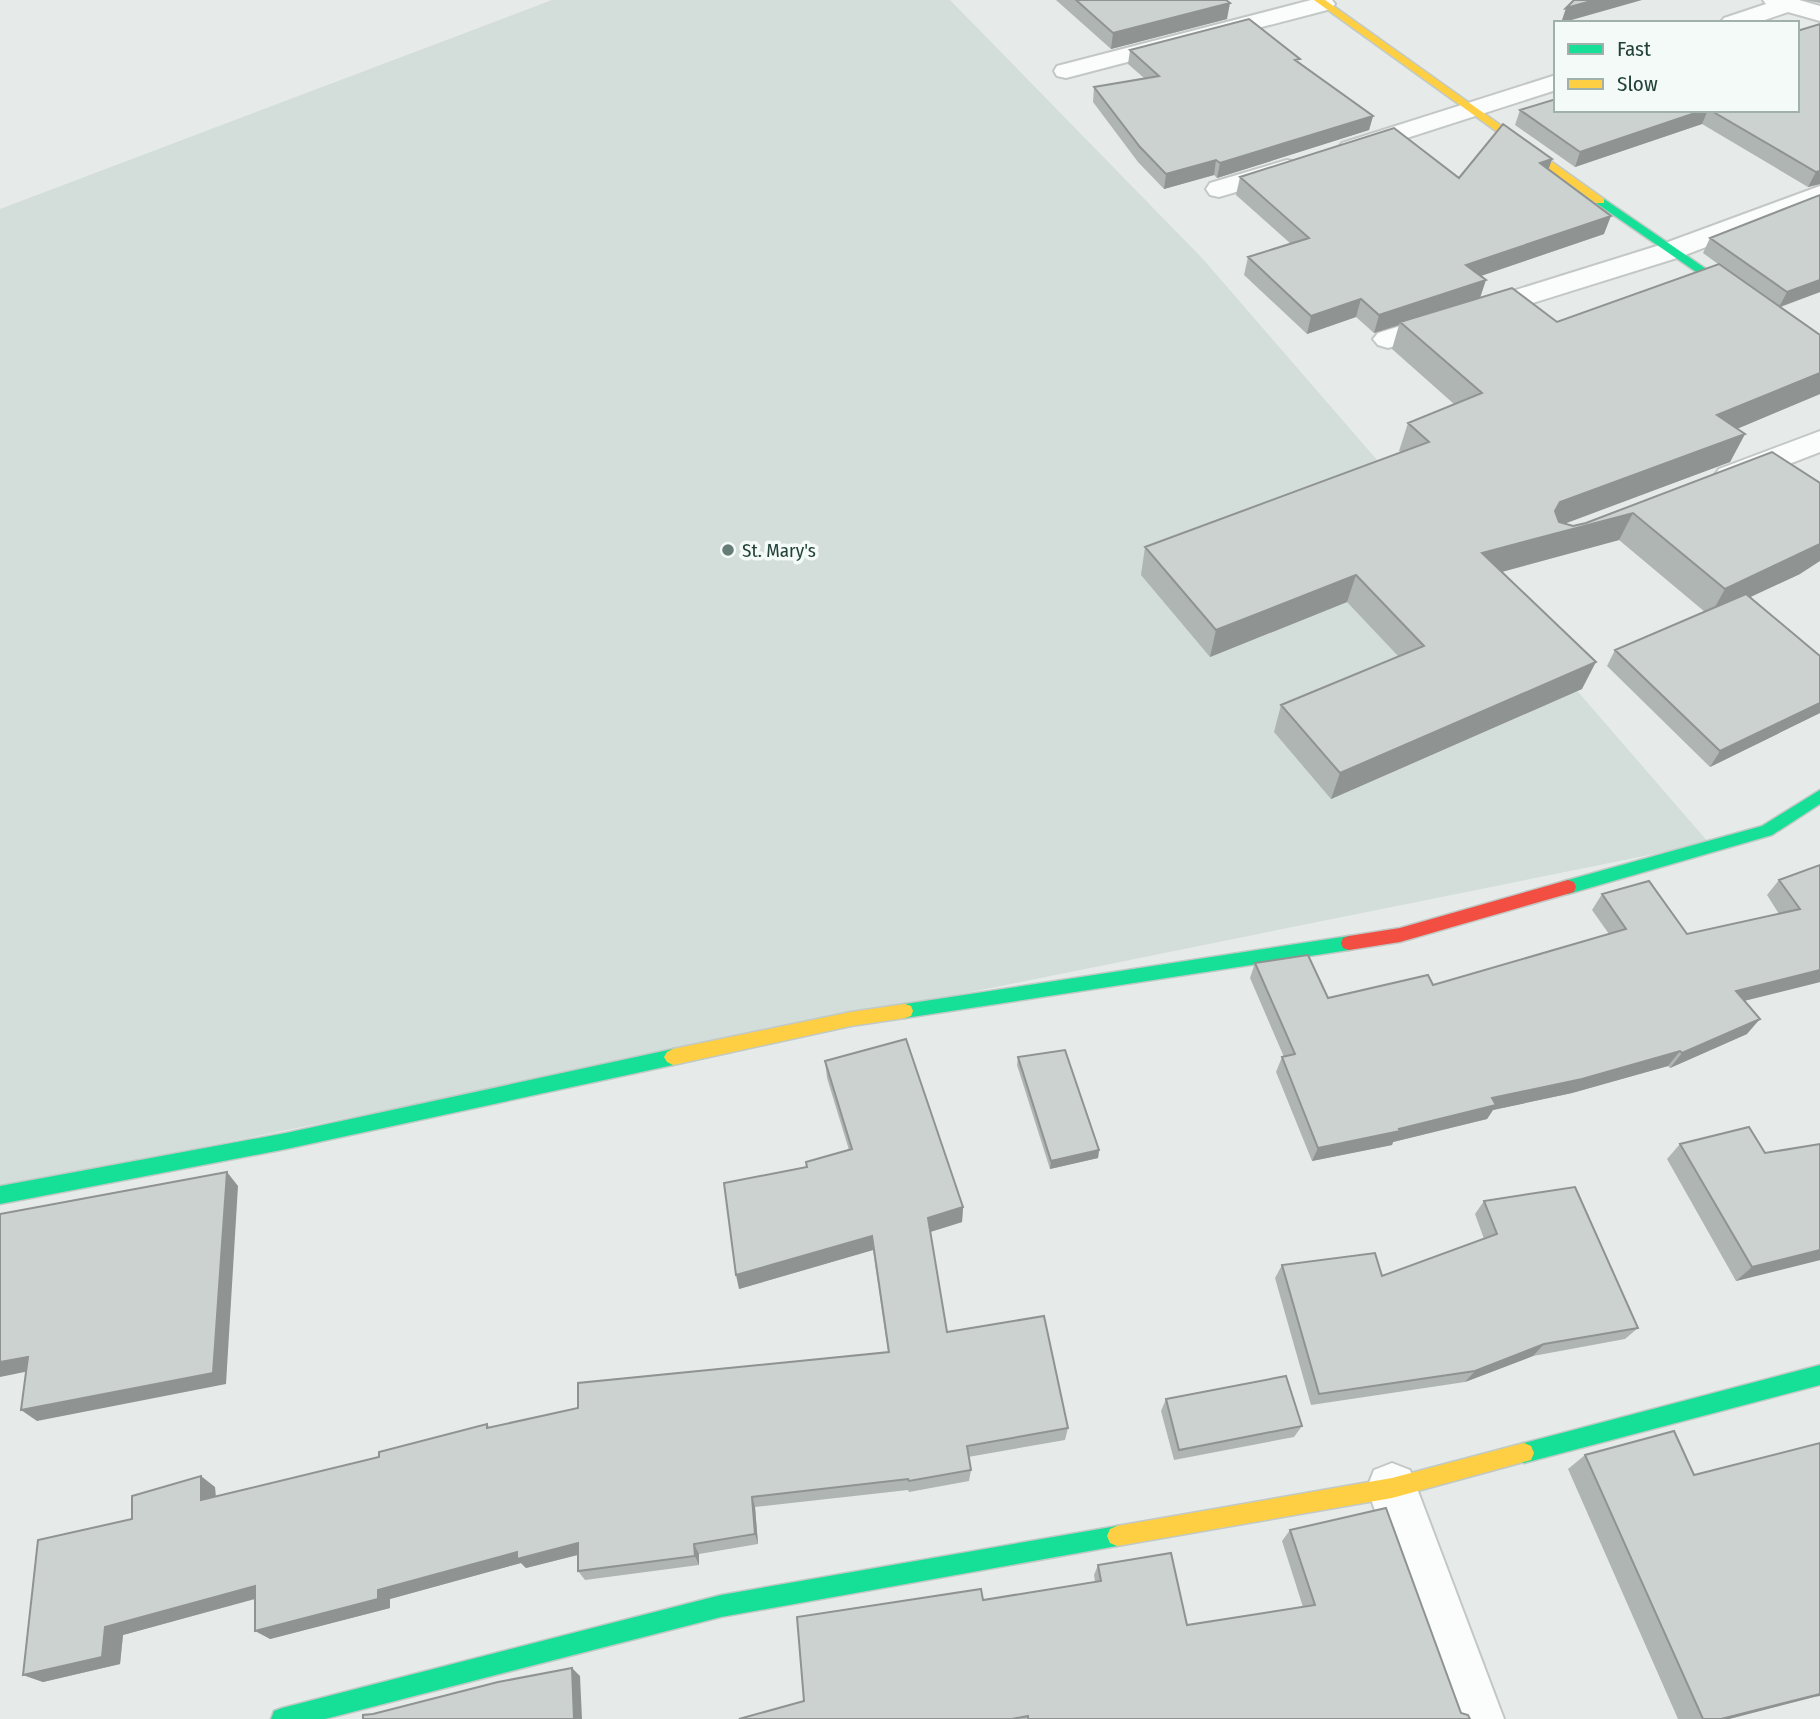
<svg xmlns="http://www.w3.org/2000/svg" width="1820" height="1719" font-family="'Fira Sans Condensed',sans-serif">
  <style>
    .built { fill: #d3ddd9 }
    .lines { fill: none; stroke-linecap: round; stroke-linejoin: round }
    .street-casing { stroke: #c3c8c6; stroke-width: 4 }
    .fast-casing { stroke: #c1c9c6; stroke-width: 3 }
    .slow-casing { stroke: #c1c9c6; stroke-width: 3 }
    .jam-casing { stroke: #c1c9c6; stroke-width: 3 }
    .street { fill: #fbfcfc; fill-rule: evenodd }
    .fast { fill: #16e098; fill-rule: evenodd }
    .slow { fill: #ffcf43; fill-rule: evenodd }
    .jam { fill: #f24e42; fill-rule: evenodd }
    .wall { fill: #afb5b3 }
    .shaded-wall { fill: #8f9392 }
    .building { fill: #ccd2d0; stroke: #8f9392; stroke-width: 2 }
    .poi-dot { fill: #667c77; stroke: #f4faf7; stroke-width: 2.5 }
    .labels { text-anchor: middle; stroke-width: 7; stroke-linejoin: round; paint-order: stroke }
    .poi-label { font-size: 19px; fill: #214139; stroke: #f4faf7; text-anchor: start }
  </style>
  <rect width="100%" height="100%" fill="#e6ebe9"/>
  <path class="built" d="M552,0H950L1202,258L1709,843L0,1188V209Z"/>
  <g class="lines">
    <g class="street-casing">
      <path id="street" d="M1311,0H1332L1335,4L1331,9L1066,78L1057,76L1054,71L1057,66Z
        M1763,0H1799L1820,6V21L1788,12L1756,23H1720L1724,18L1766,4Z
        M1556,75V90L1360,153L1351,156L1342,153L1338,148L1342,143Z
        M1287,160L1296,162L1300,168L1296,174L1219,197L1210,195L1206,189L1210,183Z
        M1820,186V203L1680,257L1398,345L1388,348L1378,345L1373,339L1378,333L1660,245Z
        M1820,431V452L1730,487L1719,483L1714,476L1719,469Z
        M1392,1463L1410,1470L1504,1719H1450L1367,1488L1374,1470Z"/>
    </g>
    <g class="fast-casing">
      <path id="fast" d="M1596,199H1604L1820,347V357L1596,203Z
        M1820,790V804L1772,835L1568,894L1562,892L1560,887L1562,882L1568,880L1762,826Z
        M1349,936L1355,938L1357,943L1355,948L1349,950L905,1018L899,1016L897,1011L899,1006L905,1004Z
        M673,1049L679,1052L682,1057L679,1062L673,1065L286,1149L0,1204V1186L286,1133Z
        M1820,1365V1385L1524,1463L1517,1460L1514,1453L1517,1446L1524,1443Z
        M1117,1526L1124,1529L1127,1536L1124,1543L1117,1546L721,1617L325,1719H271L274,1711L282,1708L721,1595Z"/>
    </g>
    <g class="slow-casing">
      <path id="slow" d="M1314,0H1325L1604,199V203H1596Z
        M905,1004L911,1006L913,1011L911,1016L905,1018L851,1026L673,1065L667,1062L664,1057L667,1052L673,1049L851,1012Z
        M1524,1443L1531,1446L1534,1453L1531,1460L1392,1498L1117,1546L1110,1543L1107,1536L1110,1529L1117,1526L1392,1478Z"/>
    </g>
    <g class="jam-casing">
      <path id="jam" d="M1568,880L1574,882L1576,887L1574,892L1400,942L1349,950L1343,948L1341,943L1343,938L1349,936L1400,928Z"/>
    </g>
    <use href="#street" class="street"/>
    <use href="#fast" class="fast"/>
    <use href="#slow" class="slow"/>
    <use href="#jam" class="jam"/>
  </g>
  <path class="wall" d="M1056,0H1226L1227,19L1111,49Z
    M1804,0H1820V3Z
    M1820,24V184L1808,187L1702,124L1575,167L1515,125L1520,110H1797Z
    M1130,50L1299,62L1373,116L1369,130L1217,178L1214,175L1164,189L1138,162L1093,102L1094,87L1144,78L1128,64Z
    M1552,159L1548,170L1604,234L1481,276L1480,297L1557,322L1718,264L1703,253L1710,238L1820,292L1781,307L1820,335V394L1737,429L1745,434L1730,462L1564,523L1573,526L1586,523L1772,452L1800,574L1749,597L1820,656V713L1710,767L1607,666L1615,650L1705,612L1619,540L1502,572L1582,689L1331,799L1274,732L1281,705L1399,657L1347,602L1210,657L1141,575L1145,547L1401,452L1399,451L1408,423L1454,404L1392,349L1399,325L1374,333L1356,317L1307,334L1244,275L1248,257L1291,244L1236,195L1240,177L1459,178Z
    M1820,865V982L1744,1001L1747,1034L1670,1068L1668,1066L1572,1093L1493,1110L1487,1119L1393,1142L1392,1145L1312,1161L1276,1072L1282,1057H1284L1250,978L1255,963L1328,998L1433,985L1609,934L1592,910L1602,894L1687,934L1779,914L1767,895L1779,880Z
    M1018,1057L1099,1150L1098,1158L1050,1169L1017,1065Z
    M825,1061L963,1207L962,1222L930,1232L947,1332L1068,1428L1065,1440L968,1457L971,1470L969,1481L909,1492L908,1490L755,1507L758,1544L699,1554V1565L585,1580L578,1571V1555L526,1568L521,1563L390,1599V1608L270,1639L255,1599L123,1635L120,1664L43,1682L23,1675L132,1519L215,1487L216,1496L379,1457L487,1424L490,1428L888,1352L873,1250L739,1289L807,1168L806,1162L849,1150L827,1078Z
    M1680,1144L1765,1153L1820,1144V1260L1736,1281L1667,1159Z
    M1484,1201L1638,1328L1625,1339L1533,1356L1465,1382L1311,1405L1275,1278L1282,1265L1382,1276L1484,1239L1475,1214Z
    M1166,1399L1302,1426L1294,1437L1174,1460L1161,1411Z
    M1585,1455L1694,1475L1814,1697L1729,1719H1678L1568,1469Z
    M1290,1530L1461,1713L1470,1719H739L804,1701L983,1600L1095,1582L1094,1575L1098,1565L1187,1625L1303,1607L1282,1541Z"/>
  <path class="shaded-wall" d="M1595,0H1642L1561,23L1566,8Z
    M1230,3L1227,19L1111,49L1113,33Z
    M1704,110H1708L1702,124L1575,167L1580,152Z
    M1373,116L1369,130L1217,178L1220,163Z
    M1552,159L1546,177L1540,163Z
    M1216,160L1214,175L1164,189L1166,174Z
    M1820,171V184L1808,187L1816,172Z
    M1611,216L1604,234L1460,283L1466,265Z
    M1486,280L1480,298L1400,322L1399,325L1374,333L1379,315Z
    M1820,280V292L1779,307L1787,292Z
    M1361,299L1356,317L1307,334L1311,316Z
    M1820,373V394L1703,443L1717,415Z
    M1745,434L1730,462L1548,530L1544,536L1633,513L1619,540L1471,580L1482,553L1555,511L1560,502Z
    M1820,544V561L1800,574L1710,616L1725,589Z
    M1356,575L1347,602L1210,657L1216,630Z
    M1596,662L1582,689L1331,799L1340,773Z
    M1820,703V713L1710,767L1720,751Z
    M1820,970V982L1723,1006L1736,991Z
    M1760,1019L1747,1034L1670,1068L1682,1053Z
    M1680,1051L1668,1066L1572,1093L1493,1110L1487,1119L1393,1142L1392,1145L1312,1161L1318,1148L1399,1129L1492,1098Z
    M1099,1150L1098,1158L1050,1169L1051,1161Z
    M227,1172L238,1186L226,1384L37,1421L21,1410Z
    M963,1207L962,1222L927,1233L928,1218Z
    M872,1236L873,1250L739,1289L736,1275Z
    M1820,1250V1260L1736,1281L1752,1267Z
    M1544,1344L1533,1356L1465,1382L1475,1371Z
    M28,1357L44,1368L0,1377V1362Z
    M201,1476L215,1487L216,1510L201,1500Z
    M752,1497L755,1507L758,1544L755,1534Z
    M578,1543L585,1553L526,1568L521,1563L390,1599V1608L270,1639L255,1631L378,1590L517,1552Z
    M694,1544L699,1554V1565L695,1556Z
    M255,1586L269,1595L123,1635L120,1664L43,1682L23,1675L105,1627Z
    M572,1668L580,1676L582,1719H574Z
    M1820,1694V1696L1814,1697L1729,1719H1721Z"/>
  <path class="building" d="M1076,0H1226L1230,3L1113,33Z
    M1574,0H1595L1566,8Z
    M1249,19L1300,59L1295,60L1373,116L1220,163L1216,160L1166,174L1140,147L1094,87L1159,76L1130,50Z
    M1820,24V171L1816,172L1710,110H1797V31Z
    M1556,99V110H1704L1580,152L1520,110Z
    M1503,124L1552,159L1540,163L1611,216L1466,265L1486,280L1379,315L1361,299L1311,316L1248,257L1309,238L1240,177L1394,128L1459,178Z
    M1820,195V280L1787,292L1710,238Z
    M1719,264L1820,335V373L1717,415L1745,434L1560,502L1555,511L1559,522L1573,526L1586,523L1772,452L1820,483V544L1725,589L1633,513L1482,553L1596,662L1340,773L1281,705L1424,646L1356,575L1216,630L1145,547L1429,442L1408,423L1482,393L1400,322L1512,288L1557,322Z
    M1746,594L1820,656V703L1720,751L1615,650Z
    M1820,865V970L1736,991L1760,1019L1682,1053L1680,1051L1582,1079L1492,1098L1496,1105L1399,1129L1400,1131L1318,1148L1282,1057L1295,1054L1255,963L1308,955L1328,998L1428,975L1433,985L1626,929L1602,894L1649,881L1687,934L1800,909L1779,880Z
    M906,1039L963,1207L928,1218L947,1332L1044,1316L1068,1428L967,1446L971,1470L909,1481L908,1479L752,1497L755,1534L694,1544L695,1556L578,1571V1543L517,1559V1552L378,1590V1599L255,1631V1586L105,1627L102,1657L23,1675L38,1540L132,1519V1496L201,1476V1500L379,1457V1452L487,1424V1428L578,1408V1383L889,1352L872,1236L736,1275L724,1183L807,1167L806,1162L852,1149L825,1061Z
    M1065,1050L1099,1150L1051,1161L1018,1057Z
    M1749,1127L1765,1153L1820,1144V1250L1752,1267L1680,1144Z
    M227,1172L213,1373L21,1410L28,1357L0,1362V1214Z
    M1575,1187L1638,1328L1544,1344L1475,1371L1319,1394L1282,1265L1375,1253L1382,1276L1497,1234L1484,1201Z
    M1286,1376L1302,1426L1179,1450L1166,1399Z
    M1674,1431L1694,1475L1820,1443V1694L1721,1719H1703L1585,1455Z
    M1386,1508L1461,1713L1468,1715L1470,1719H1028V1716L1012,1719H739L804,1701L797,1617L981,1589L983,1600L1101,1581L1098,1565L1171,1553L1187,1625L1315,1605L1290,1530Z
    M572,1668L574,1719H363V1715L373,1714L498,1682Z"/>
  <circle class="poi-dot" cx="728" cy="550" r="7"/>
  <g class="labels">
    <g class="poi-label">
      <text x="742" y="557">St. Mary's</text>
    </g>
  </g>
  <rect x="1554" y="21" width="245" height="91" fill="#f4faf7" stroke="#a0b0ab" stroke-width="2"/>
  <rect x="1568" y="44" width="35" height="10" fill="#16e098" stroke="#a0b0ab" stroke-width="2"/>
  <text x="1617" y="56" font-size="21" fill="#214139">Fast</text>
  <rect x="1568" y="79" width="35" height="10" fill="#ffcf43" stroke="#a0b0ab" stroke-width="2"/>
  <text x="1617" y="91" font-size="21" fill="#214139">Slow</text>
</svg>
